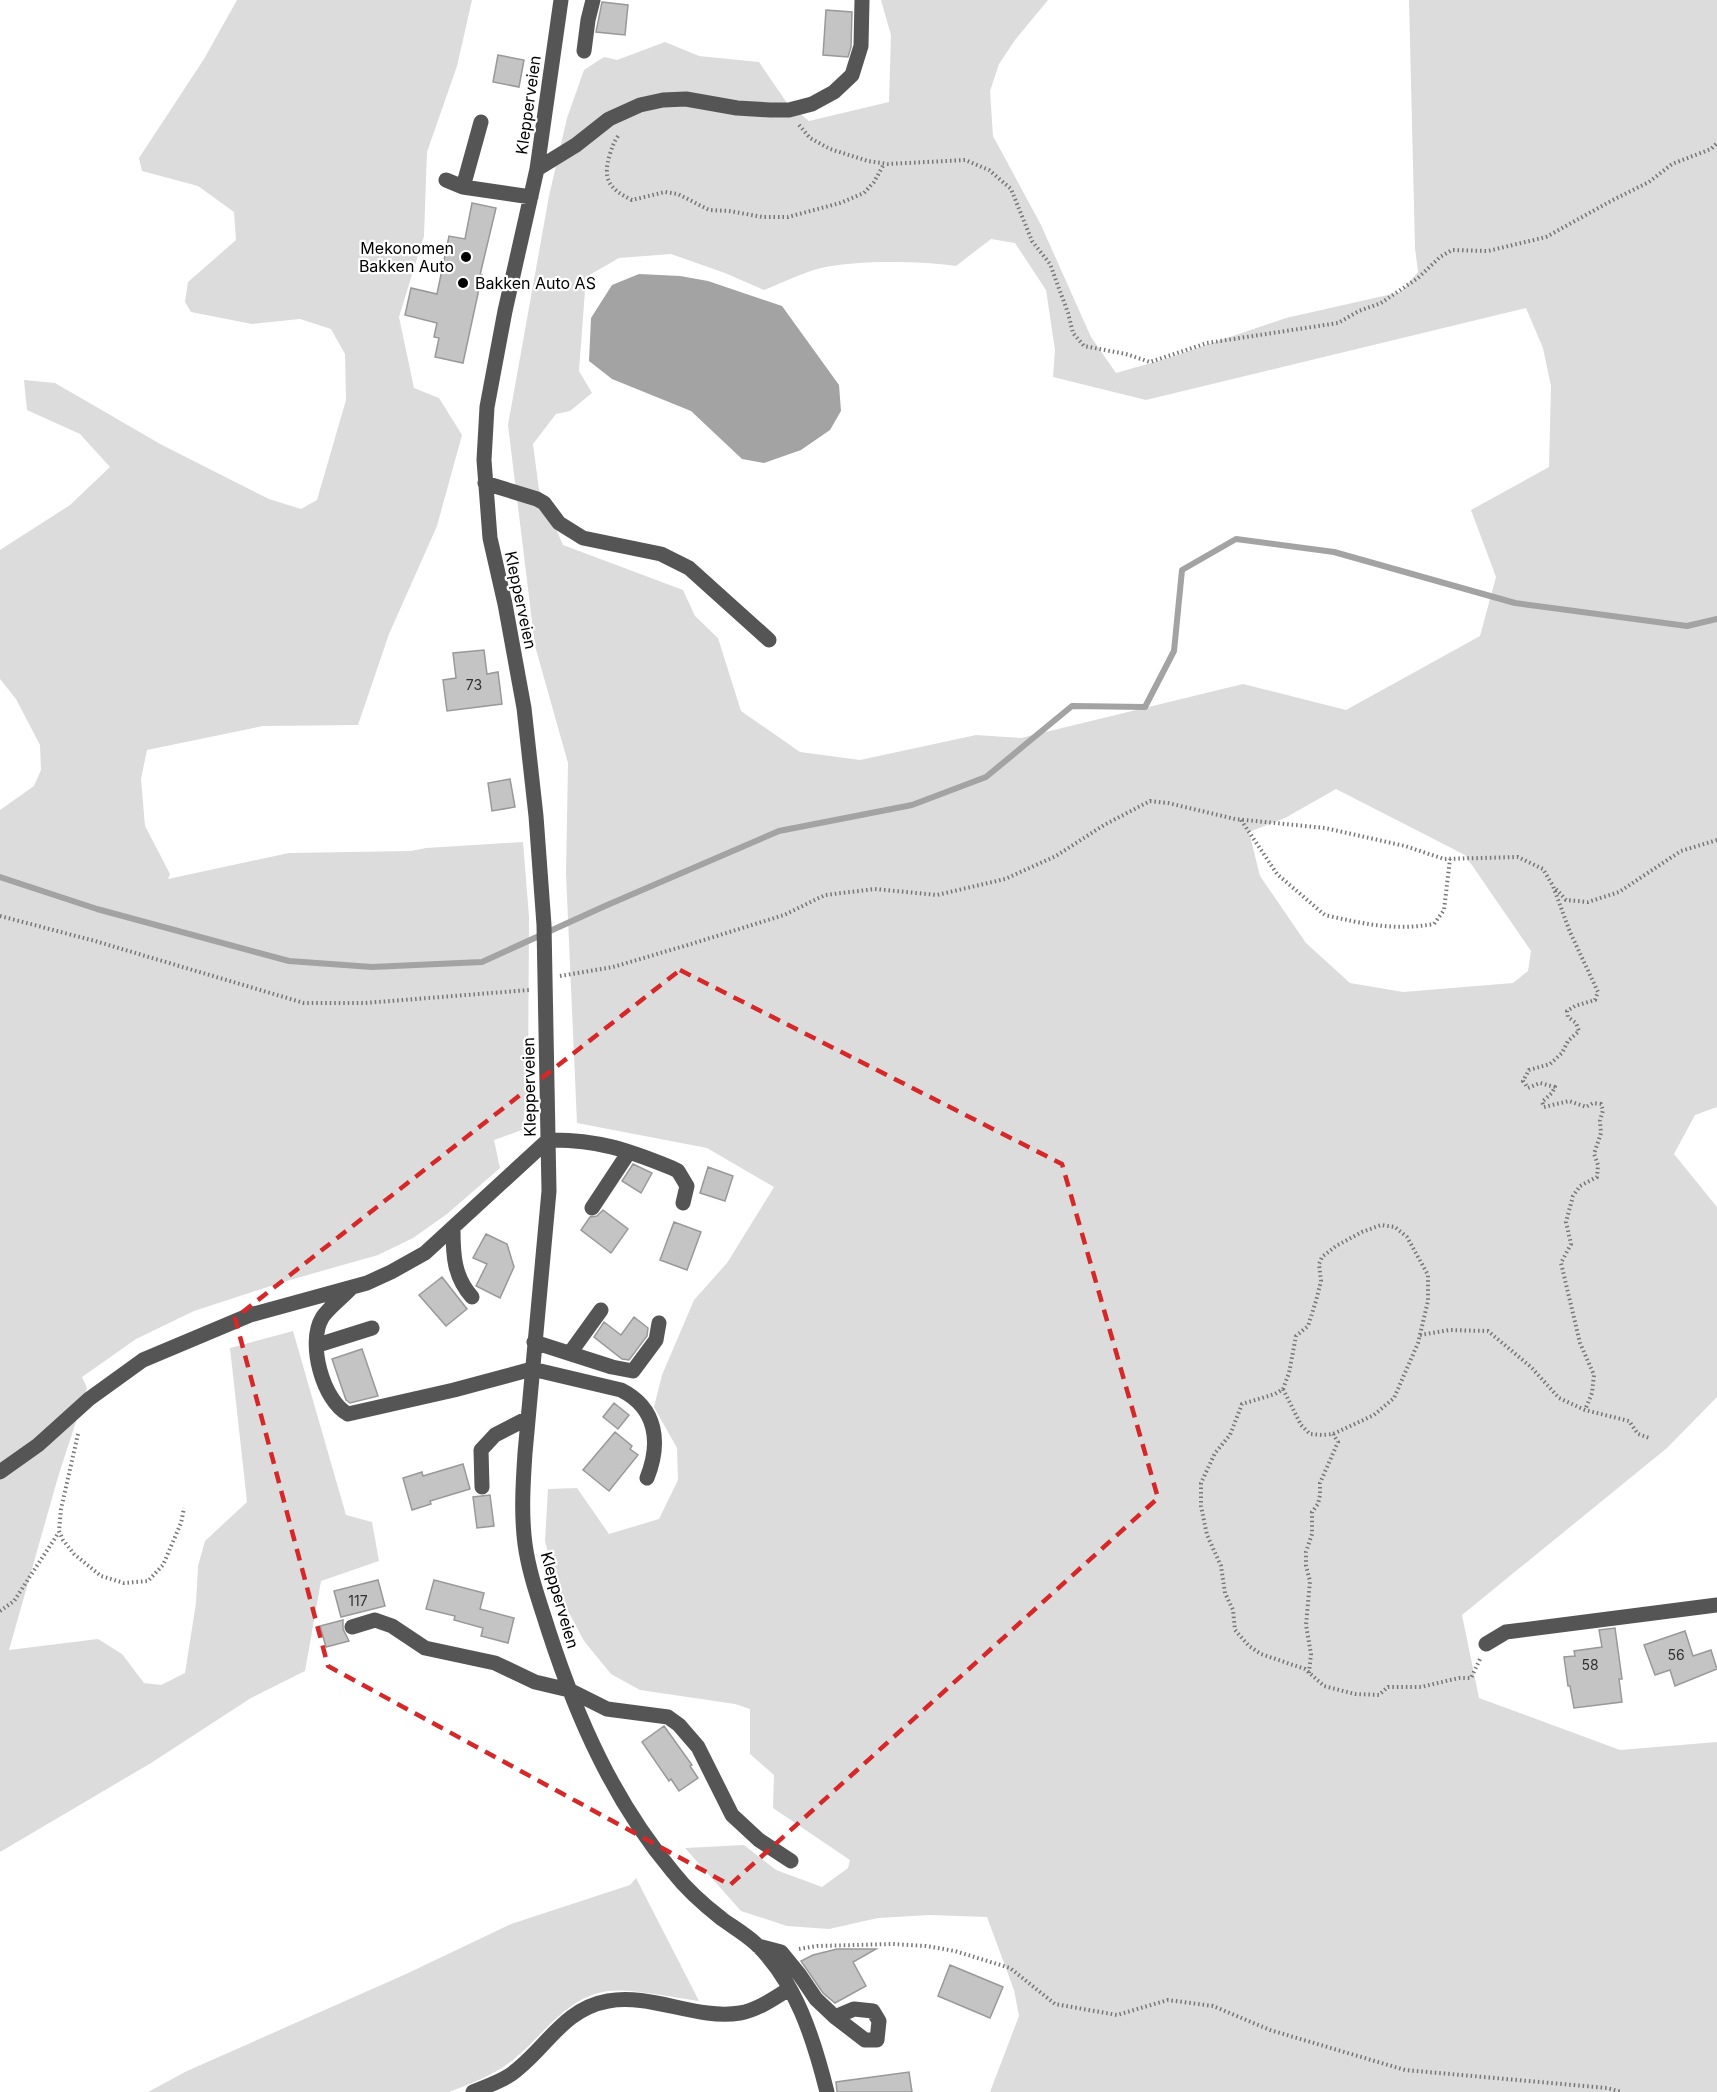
<svg xmlns="http://www.w3.org/2000/svg" width="1717" height="2092" font-family="Inter,sans-serif">
  <style>
    .green { fill: #dcdcdc; fill-rule: evenodd }
    .water { fill: #a3a3a3 }
    .lines { fill: none; stroke-linecap: round; stroke-linejoin: round }
    .stream { stroke: #a3a3a3; stroke-width: 6 }
    .building { fill: #c4c4c4; stroke: #999; stroke-width: 1.5 }
    .path { stroke: #777; stroke-width: 4; stroke-dasharray: 1.5 3; stroke-linecap: butt }
    .minor { stroke: #555; stroke-width: 15 }
    .marked { fill: none; stroke: #d62828; stroke-width: 4.5; stroke-dasharray: 12 8; stroke-linejoin: round }
    .poi-dot { fill: #000; stroke: #fff; stroke-width: 2 }
    .labels { text-anchor: middle; stroke-width: 4.5; stroke-linejoin: round; paint-order: stroke }
    .number-label { font-size: 14px; fill: #313131 }
    .street-label { font-size: 16px; fill: #000; stroke: #fff }
    .poi-label { font-size: 16px; fill: #000; stroke: #fff; text-anchor: end }
  </style>
  <rect width="100%" height="100%" fill="#fff"/>
  <path class="green" d="M237,0H472L457,66L427,152L424,236L399,317L414,388L439,398L462,435L437,526L389,634L358,725L263,726L147,750L141,779L145,826L170,874L168,879L289,853L411,851L426,848L523,842L529,917L528,1090L522,1130L494,1140L500,1168L447,1214L413,1238L378,1255L283,1282L194,1311L136,1339L82,1377L87,1388L58,1477L9,1650L98,1639L122,1654L144,1683L161,1685L185,1673L196,1603L198,1566L205,1541L247,1502L230,1348L293,1331L346,1515L372,1522L379,1561L321,1581L305,1671L251,1698L151,1763L0,1852V810L34,786L41,770L40,745L16,699L0,679V550L70,505L110,467L80,434L27,410L24,380L55,383L162,445L269,499L301,509L317,500L346,400L345,354L331,329L300,319L252,324L191,312L185,302L188,282L236,240L234,212L198,186L142,171L139,158L204,59Z
    M881,0H1048L1015,40L999,64L990,91L993,136L1041,225L1091,337L1116,373L1165,359L1286,318L1401,292L1418,272L1415,248L1409,0H1717V1107L1695,1115L1674,1154L1717,1207V1397L1667,1448L1462,1615L1479,1698L1620,1750L1717,1742V2092H990L1019,2016L1014,1990L987,1917L930,1915L878,1918L829,1929L787,1926L741,1911L685,1848L744,1845L776,1870L822,1887L848,1868L850,1860L773,1808L774,1775L750,1754V1709L735,1704L640,1690L611,1674L584,1641L559,1594L545,1541L548,1489L577,1488L609,1534L659,1519L678,1480L677,1448L654,1407L662,1375L694,1300L727,1263L774,1187L707,1148L577,1123L566,874L568,763L535,646L508,425L549,196L567,118L584,70L604,57L617,60L665,42L699,56L759,62L787,103L809,121L889,102L891,35ZM991,239L1015,243L1046,290L1055,350L1053,377L1146,400L1526,308L1543,348L1551,386L1549,467L1471,510L1496,577L1480,636L1346,710L1243,684L1021,738L976,735L860,760L800,752L741,711L718,638L695,616L683,590L563,545L539,490L533,444L556,414L570,411L592,393L579,371L586,277L619,258L671,254L725,273L764,290C782,283 802,273 821,268C858,260 918,261 956,266ZM1336,789L1465,855L1531,951L1528,971L1513,983L1403,992L1350,983L1306,943L1260,876L1249,832L1285,818Z
    M636,1878L699,2001C676,1998 630,1988 608,1991C566,1997 545,2034 514,2059C495,2075 472,2083 449,2092H148L187,2071L406,1974L511,1924L630,1885Z"/>
  <path class="water" d="M639,274L680,276L708,281L782,306L839,385L841,411L830,430L801,450L764,463L742,459L691,411L612,379L589,361L591,318L612,285Z"/>
  <g class="lines">
    <path class="stream" d="M0,877L97,909L289,961L372,967L482,962L605,906L779,831L912,805L986,777L1072,706L1145,707L1174,651L1182,570L1236,539L1334,552L1515,603L1687,626L1717,619"/>
  </g>
  <path class="building" d="M602,2L628,5L625,35L596,32Z
    M826,10L852,12L851,47L848,57L823,55Z
    M498,55L524,60L519,87L493,82Z
    M472,203L496,208L480,275H482L463,363L435,357L439,338L434,337L437,323L405,315L411,288L437,294L449,236L465,239Z
    M484,650L487,674L498,672L502,704L447,711L443,680L456,678L453,653Z
    M510,779L515,807L492,811L488,783Z
    M633,1164L652,1173L641,1193L622,1181Z
    M708,1167L733,1176L725,1201L700,1193Z
    M603,1210L628,1229L611,1253L581,1230L590,1217L597,1216Z
    M674,1222L701,1232L687,1270L660,1260Z
    M486,1234L507,1244L514,1267L500,1298L476,1286L487,1264L473,1258Z
    M442,1277L467,1309L446,1326L419,1295Z
    M634,1317L648,1328L647,1336L629,1360L622,1359L594,1337L604,1322L621,1335Z
    M362,1349L378,1396L350,1403L346,1400L332,1359Z
    M614,1403L629,1415L618,1429L603,1417Z
    M615,1432L632,1446L630,1449L638,1455L609,1491L583,1470Z
    M463,1464L470,1489L430,1501L431,1504L412,1510L403,1478L422,1472L423,1476Z
    M490,1495L494,1526L477,1528L473,1497Z
    M378,1580L385,1606L341,1617L334,1591Z
    M434,1580L484,1593L480,1609L514,1618L508,1643L481,1636L483,1628L454,1620L455,1616L426,1609Z
    M343,1620V1629L349,1641L326,1647L320,1626Z
    M1615,1628L1622,1679H1619L1622,1702L1574,1708L1570,1686H1568L1564,1657L1575,1656L1574,1651L1602,1647L1599,1630Z
    M1685,1631L1693,1656L1711,1650L1717,1669L1675,1686L1670,1670L1655,1675L1644,1645Z
    M664,1726L692,1765L690,1766L698,1778L679,1791L671,1779L669,1781L642,1742Z
    M837,1949H876L853,1962L866,1986L835,2003L823,1993L801,1961L813,1955Z
    M950,1965L1003,1987L990,2018L938,1996Z
    M909,2072L912,2092H837L836,2082Z"/>
  <g class="lines">
    <path class="path" d="M799,125L810,138L830,149L868,161L888,164L965,160L989,170L1011,189L1032,241L1050,264L1068,313L1073,333L1084,346L1126,354L1150,362L1207,343L1338,323L1359,311L1381,303L1418,278L1440,257L1452,250L1488,251L1546,237L1611,201L1649,182L1672,164L1711,149L1717,143
      M618,136C614,142 612,147 610,154C602,179 609,189 632,200L665,192L678,194L709,210L729,211L763,217H788L840,203L864,193L874,182L884,164
      M1241,820L1277,874L1320,911L1325,915C1364,924 1394,931 1434,924L1444,910L1450,859
      M1556,889L1566,900L1588,902L1619,892L1681,851L1717,840
      M0,916L95,941L304,1003H365L529,990
      M560,976L613,967L691,944L784,915L825,895L875,889L937,895L1005,879L1056,856L1104,825L1150,801L1168,803L1235,819L1325,828L1405,846L1444,859L1518,857L1543,869L1553,886L1570,932L1598,992L1595,1000L1575,1006L1567,1011L1568,1017L1576,1023L1579,1031L1568,1041L1562,1053L1550,1064L1529,1070L1523,1081L1528,1088L1540,1083L1555,1087L1552,1093L1542,1102L1544,1107L1569,1101L1586,1107L1593,1103L1601,1104L1603,1110L1600,1121L1601,1133L1594,1154L1598,1165L1597,1177L1580,1186L1573,1196L1566,1222L1571,1244L1561,1263L1580,1343L1594,1375L1592,1393L1585,1410
      M1420,1335L1449,1330L1488,1331L1531,1367L1559,1398L1585,1410L1629,1421L1638,1434L1649,1438
      M1283,1389L1301,1425L1310,1434L1322,1435L1333,1434L1374,1415L1394,1398L1418,1343L1428,1301V1275L1407,1237L1395,1227L1381,1225L1362,1232L1336,1246L1322,1257L1319,1264L1321,1281L1316,1301L1308,1326L1296,1336L1289,1373L1283,1389L1275,1394L1242,1404L1230,1435L1215,1453L1201,1483V1506L1207,1535L1221,1566L1225,1593L1233,1610L1235,1630L1249,1646L1261,1654L1305,1669L1324,1686L1355,1694L1379,1695L1388,1687H1421L1459,1678H1471L1480,1659
      M78,1434L61,1509L59,1531L63,1540L74,1554L101,1576L124,1583L148,1581L163,1565L181,1523L184,1508
      M0,1611L14,1601L59,1532
      M1309,1673L1311,1654L1306,1625L1310,1581L1306,1566V1552L1312,1534V1512L1318,1504L1320,1495V1483L1338,1442L1333,1434
      M799,1949L817,1946L893,1944L926,1946L955,1951L1010,1968L1055,2004L1117,2015L1168,2000L1213,2006L1270,2030L1405,2070L1607,2088L1622,2092"/>
    <path class="minor" d="M561,0L537,169L505,311L487,407L484,460L490,538L505,604L524,708L536,816L544,925L549,1191L525,1453C523,1483 521,1514 525,1544C529,1574 540,1603 549,1632C577,1718 614,1802 673,1872C687,1890 704,1905 722,1919C733,1927 745,1934 755,1943C796,1981 814,2040 827,2092
      M584,51L588,20L593,0
      M537,169L576,145L609,119L640,105L663,100L686,99L737,108L770,110H789L812,104L834,92L852,75L861,46L862,0
      M446,180L463,187L531,197
      M463,187L481,122
      M485,483L537,499L544,503L559,523L583,538L661,554L689,568L769,640
      M592,1208L629,1152
      M453,1229C453,1255 454,1277 472,1297
      M351,1288C344,1296 326,1310 322,1318C307,1343 323,1401 348,1414L454,1390L532,1369L621,1390C657,1408 661,1443 647,1478
      M534,1342L612,1367L633,1371L656,1340L659,1323
      M318,1345L372,1328
      M570,1353L601,1310
      M0,1472L38,1445L89,1399L143,1360L250,1315L367,1283L391,1272L425,1253L548,1140C596,1139 628,1150 672,1168L678,1171L687,1186L683,1203
      M482,1487L481,1450L495,1435L528,1418
      M352,1627L375,1620L392,1626L425,1648L495,1663L535,1682L569,1690L607,1709L668,1717L679,1725L698,1747L732,1815L759,1840L791,1861
      M1486,1644L1506,1632L1717,1605
      M758,1946L781,1952L799,1974L816,1999L835,2017L865,2040H877L879,2021L873,2011L854,2009L835,2017
      M473,2092C485,2087 499,2082 510,2075C545,2051 562,2009 608,2001C651,1993 696,2020 740,2013C758,2010 774,1998 789,1989"/>
  </g>
  <path class="marked" d="M680,970L1062,1164L1158,1498L730,1885L328,1666L235,1318Z"/>
  <g class="poi-dot">
    <circle cx="466" cy="257" r="6"/>
    <circle cx="463" cy="283" r="6"/>
  </g>
  <g class="labels">
    <g class="number-label">
      <text x="474" y="690">73</text>
      <text x="358" y="1606">117</text>
      <text x="1676" y="1660">56</text>
      <text x="1590" y="1670">58</text>
    </g>
    <g class="street-label">
      <text transform="translate(528 105) rotate(-82)" y="6">Klepperveien</text>
      <text transform="translate(521 600) rotate(78)" y="6">Klepperveien</text>
      <text transform="translate(529 1087) rotate(-91)" y="6">Klepperveien</text>
      <text transform="translate(560 1600) rotate(74)" y="6">Klepperveien</text>
    </g>
    <g class="poi-label">
      <text x="454" y="254">Mekonomen<tspan x="454" dy="18">Bakken Auto</tspan></text>
      <text x="475" y="289" text-anchor="start">Bakken Auto AS</text>
    </g>
  </g>
</svg>
